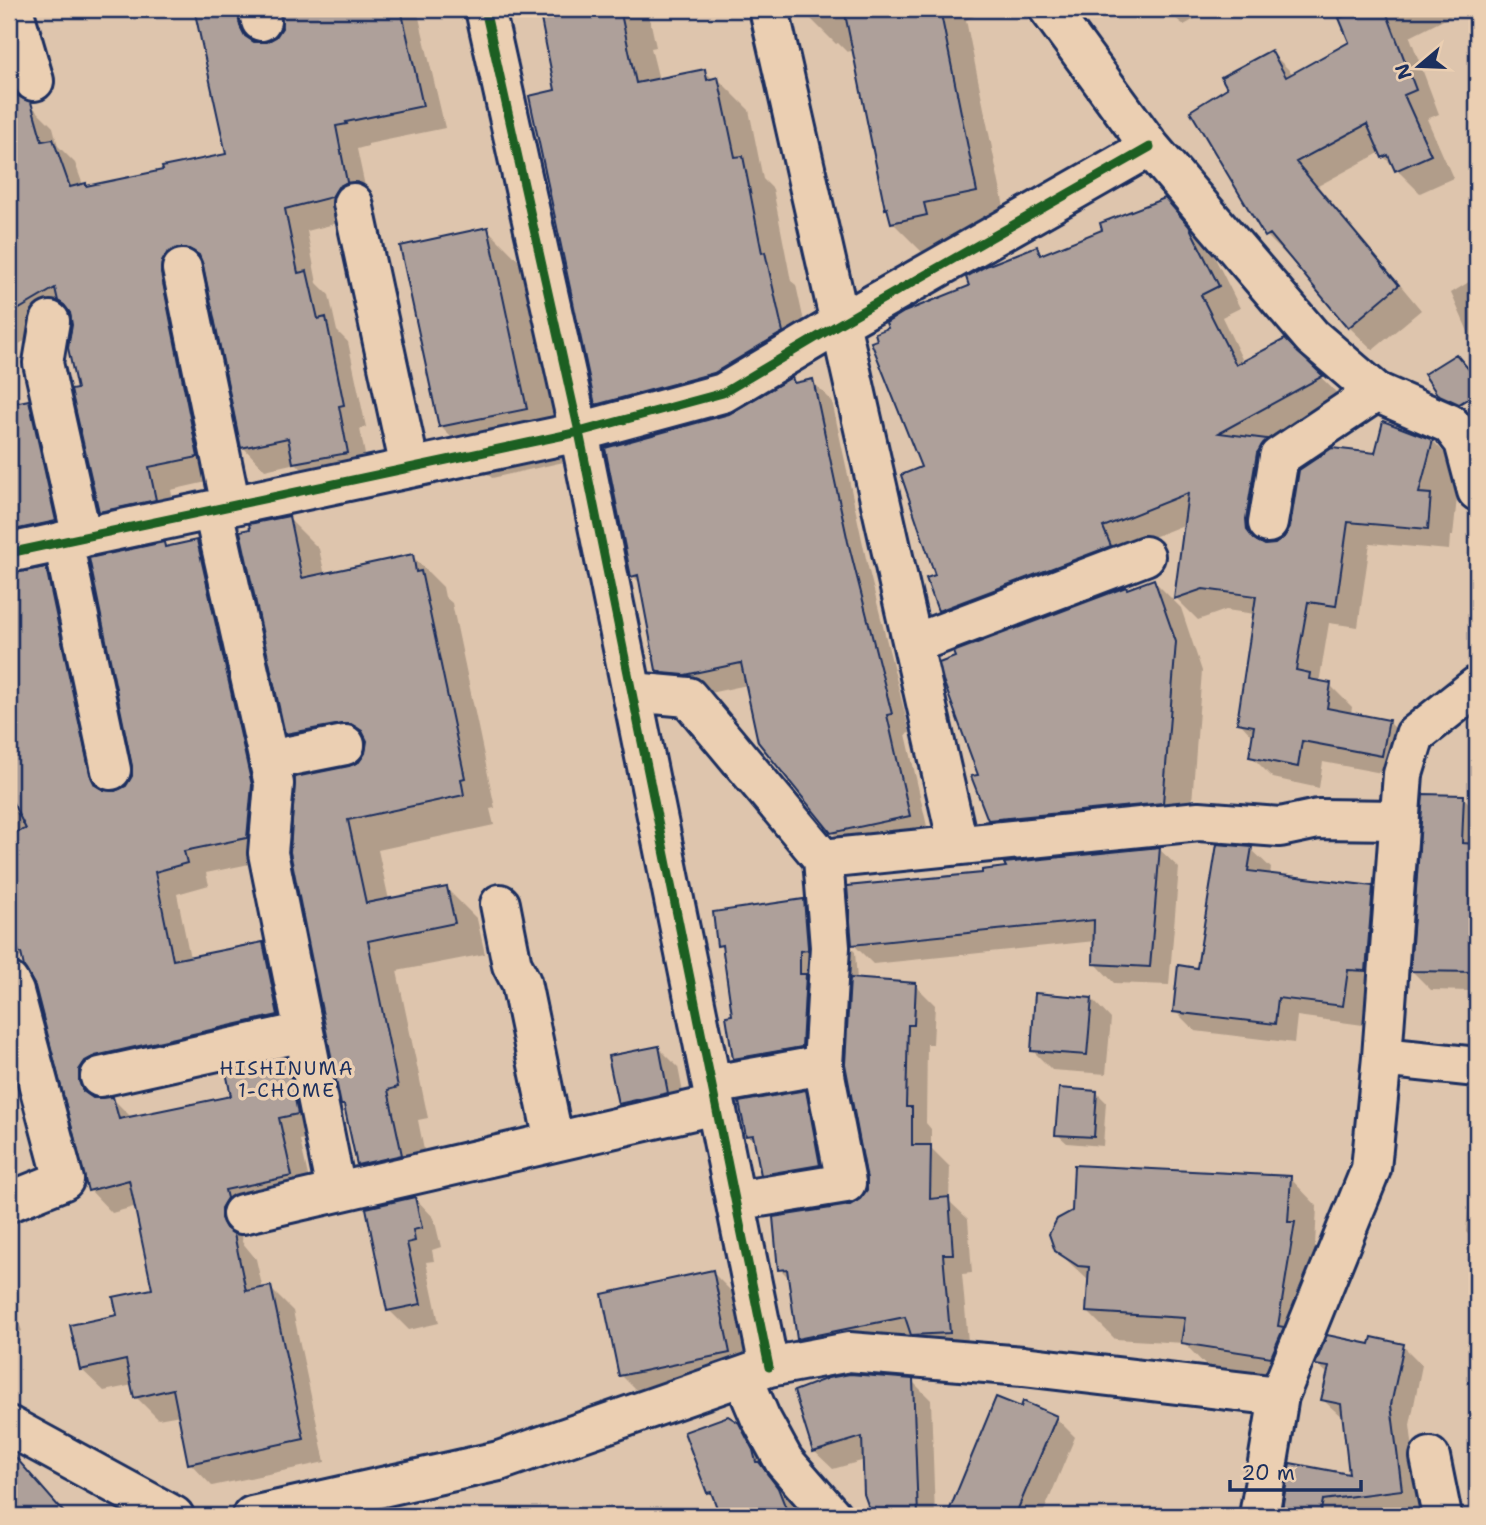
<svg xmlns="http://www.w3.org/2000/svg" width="1486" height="1525" font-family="'Shantell Sans',sans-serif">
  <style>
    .shadow { fill: #0003; fill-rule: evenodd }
    .building { fill: #aea09a; stroke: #1b2f5e; stroke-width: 2 }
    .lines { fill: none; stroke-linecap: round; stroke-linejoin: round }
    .minor-casing { stroke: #1b2f5e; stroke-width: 44 }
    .minor { stroke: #ebcfb2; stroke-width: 38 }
    .cycleway-casing { stroke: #ebcfb2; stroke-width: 13 }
    .cycleway { stroke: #1b5e20; stroke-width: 9 }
    .labels { text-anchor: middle; stroke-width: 7; stroke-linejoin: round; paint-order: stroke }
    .neighbourhood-label { font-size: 19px; letter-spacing: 2px; fill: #1b2f5e; stroke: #ebcfb2 }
  </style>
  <rect width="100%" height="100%" fill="#dec5ad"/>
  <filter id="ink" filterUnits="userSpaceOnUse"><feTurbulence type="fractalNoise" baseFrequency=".0143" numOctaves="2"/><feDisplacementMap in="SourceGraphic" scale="14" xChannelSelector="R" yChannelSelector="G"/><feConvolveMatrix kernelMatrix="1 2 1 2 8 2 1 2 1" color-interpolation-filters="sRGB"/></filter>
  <g filter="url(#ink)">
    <path class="shadow" d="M197,9H417L445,128L368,144V146L357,149L369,205L354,219L307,231L317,283L329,295L337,331L348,342L366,427L360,429L369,475L317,485L296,463L265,470L243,447L206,270L201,269L220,479L171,490L177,522L123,533L100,511L72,313L9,350V54L20,99L30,104L53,127L58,146L75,163L83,185L88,187L228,155ZM277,9L282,10L284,28L277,38L260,44L259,37Z
      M540,9H655L648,10L656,47L651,48L659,80L704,71L714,80L718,79L749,110L763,179L773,189L791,281L796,285L813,363L790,377L797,384L812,381L832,401L867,563L910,733L906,734L929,835L852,852L832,832L747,685L705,694L678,689L658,669L642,585L633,576L730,416L752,401L628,435L597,404L557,92Z
      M804,9H989L966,20L1007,222L954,233L956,246L923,253L892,222L890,211L886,208L855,50L847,52L838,43L836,44L805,13Z
      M1164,9H1213L1184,25Z
      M1355,9H1465L1410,37L1439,114L1427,119L1453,178L1420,193L1384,157L1381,152L1318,186L1421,310L1373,350L1349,327L1293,258L1290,259L1267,236L1229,89L1271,52L1294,75L1351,43L1357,13Z
      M1164,200L1211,250L1240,308L1222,317L1244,363L1284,341L1343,399L1266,441L1287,462L1279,476L1268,546L1277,545L1376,455L1385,423L1435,443L1460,469L1453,536H1450L1449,550L1370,543L1358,627L1329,623L1319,683L1330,685L1352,707L1351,714L1388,721L1410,743L1403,777L1323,762L1319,788L1273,778L1251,756L1254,738L1239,722L1255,614L1226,610L1198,620L1176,598L1186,524L1124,549L962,632L940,610L923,468L971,287L1036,248L1043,255L1105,231Z
      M487,229L538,280L577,459L492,478L441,427Z
      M1477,277V352L1451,293Z
      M28,402L51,424L77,543L10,569V576L46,569L68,592L110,793L127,787L133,778L164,544L168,549L197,542L219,565L269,860L206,873L209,885L177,894L190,958L263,943L285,966L300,1037L101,1093V1099L112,1098L132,1118L233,1097L286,1060L309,1083L320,1136L300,1140L313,1198L243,1231L242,1242L256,1259L263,1290L270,1288L293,1311L325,1462L212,1486L190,1463L180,1415L158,1419L136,1397L133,1385L104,1391L81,1369L119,1317L154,1291L137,1206L112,1213L90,1190L37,986L21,957L9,961V406Z
      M288,518L319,549L325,575L412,556L443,587L445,597L452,603L495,808L490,809L494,825L378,850L389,900L446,888L477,919L485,954L397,971L428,1118L418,1120L431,1185L389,1195L358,1164L347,1109L343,1105L292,852L350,768L360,763L366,755L318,764L287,734Z
      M1154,581L1181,608L1202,671L1190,829L1017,847L990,819L981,776L1128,591Z
      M1463,797L1477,811V1006L1469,991L1431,990L1412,971Z
      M1159,849L1179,868L1169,985L1114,983L1095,963V941L873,964L854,945L984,875Z
      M1251,849L1271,868L1270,875L1372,888L1392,908L1386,990L1367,989L1363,1025L1297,1016L1294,1043L1195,1031L1175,1011L1199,970Z
      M804,901L855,952L857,980L915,985L935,1005L933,1044H927L926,1123L931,1129V1148L950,1167L949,1201L968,1219L972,1273L962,1274L969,1353L932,1354L916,1338L818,1358L798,1338L790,1279L780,1269L850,1206L862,1201L868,1190L869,1179L853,1097L816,1104L839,1184L782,1194L762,1174L757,1144L748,1135L774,1098L734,1058V1017L724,950L719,945Z
      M1092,999L1111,1019L1106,1074L1052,1070L1032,1050Z
      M658,1047L678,1067L687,1113L639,1123L620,1103Z
      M1097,1093L1106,1102L1103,1146L1067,1143L1057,1134Z
      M1477,1157V1243L1466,1232L1470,1185Z
      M1290,1178L1317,1206L1315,1246L1321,1252L1298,1384L1210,1370L1184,1343L1115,1339L1088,1312L1089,1281L1056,1250Z
      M415,1198L434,1218L441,1247L432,1250L434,1261L426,1262L439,1323L409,1330L389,1310Z
      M712,1272L732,1292L749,1373L641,1395L621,1375Z
      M9,1277L16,1294L9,1297L22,1331L9,1337Z
      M1371,1346H1403L1422,1365L1410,1425L1421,1516H1292L1284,1508L1351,1476L1344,1419L1323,1400L1329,1375L1317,1364Z
      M912,1381L931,1400L935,1516H867L865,1460L833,1469L814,1451Z
      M997,1399L1022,1410L1056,1418L1075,1437L1042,1516H948Z
      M738,1424L764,1450L793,1503L804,1516H722L715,1500L708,1492Z
      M9,1456L18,1462L69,1516H9Z"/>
    <path class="building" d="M213,9H237L240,26L245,36L254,42H266L276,37L282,28L280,9H401L423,106L346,122L347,124L336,126L347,182L338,187L332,197L285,209L298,273L307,271L318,319L326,317L344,405L339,406L348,453L293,463L288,438L241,448L203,265L199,255L189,249L177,248L167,253L162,262L161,273L198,457L149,467L156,500L99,512L71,390L77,389L68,348L72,325L70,313L64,305L58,301L55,288L9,315V73L18,96L31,102L42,141L53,139L70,187L86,183V186L163,170L162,167L226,154L195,13Z
      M539,9H620L636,83L705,69L707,80L718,77L735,157L743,156L762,253L765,252L783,332L714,373L595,405L529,96L555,90Z
      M844,9H940L977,192L924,203L927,215L891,223L887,208L885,209Z
      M1363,9H1385L1416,90L1404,95L1431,155L1395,171L1388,155L1382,158L1367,124L1296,162L1399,285L1348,328L1270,234L1265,237L1190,111L1227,88L1221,77L1271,50L1286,77L1349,42L1339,18Z
      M1165,198L1189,226L1219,286L1201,295L1236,365L1285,339L1323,376L1219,433L1267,439L1257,453L1246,519L1247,530L1254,539L1265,545L1275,544L1284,537L1290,527L1299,470L1332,448L1375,453L1383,421L1433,440L1419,493L1431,494L1428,529L1348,522L1336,606L1308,602L1296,670L1310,673L1309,679L1331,683L1327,708L1389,720L1382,756L1302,741L1298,767L1249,757L1254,726L1237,723L1256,596L1203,589L1174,599L1188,493L1103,527L1111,546L938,611L926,578L935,575L901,475L921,467L871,342L877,340L875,333L888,328L886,323L904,312L969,286L966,277L986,266L1037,246L1040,255L1102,230L1100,223Z
      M488,227L527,409L439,427L400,246Z
      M1456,354L1477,379V393L1459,404L1437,394L1424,374Z
      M792,377L794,383L813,379L848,542L892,714L887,715L910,816L831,833L758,742L741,663L685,675L662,673L656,670L638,575L631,577L605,448L729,414Z
      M29,400L56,521L9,531V404Z
      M289,516L302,578L413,554L416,572L421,571L465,778L461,779L464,795L348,820L366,903L447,887L455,923L368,941L398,1087L388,1090L402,1155L357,1165L344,1105H341L290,852L295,777L349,766L359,762L365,753L367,741L362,731L351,724H341L285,734L240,531L250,529L249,524Z
      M197,540L252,785L247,838L184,851L187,863L155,872L173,960L263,942L278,1015L95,1056L85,1061L79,1070V1081L83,1091L93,1098L113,1097L119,1119L231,1096L226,1072L287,1058L298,1114L279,1118L292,1176L225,1190L227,1198L221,1208V1218L226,1228L234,1234L246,1291L271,1286L304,1439L188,1464L173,1389L134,1398L126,1360L80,1370L70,1325L117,1315L113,1297L152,1289L129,1180L88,1191L35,986L24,967L21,953H19L9,912V834L26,829L9,795V574L46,567L90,774L95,785L104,790L115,791L126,786L132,776V766L89,558L164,542L165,547Z
      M1154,579L1176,642L1163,803L988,820L971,776L978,775L943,680L939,663L955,657L953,652L1126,587L1127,589Z
      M1423,794L1464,795L1462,843L1477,844V972L1410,971Z
      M1217,844L1252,847L1248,871L1373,886L1366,971L1348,970L1343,1006L1278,998L1275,1024L1173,1012L1178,965L1197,968Z
      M1160,847L1150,967L1093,964L1094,920L852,945L847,886L982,873V870L1006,867L1004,863Z
      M804,899L808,947V950L800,951V974H806L802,1047L733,1059L726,1016L732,1015L722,945L717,946L713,912Z
      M850,978L916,983L914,1025H908L906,1107H912V1145H931L930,1199L949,1197L953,1254H943L950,1333L911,1335L905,1317L797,1339L787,1269L778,1270L773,1217L850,1205L860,1199L867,1190V1179L845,1064Z
      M1035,993L1092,998L1087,1055L1031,1051Z
      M659,1046L668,1093L618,1104L608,1056Z
      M1059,1088L1097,1091L1094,1137L1055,1135Z
      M806,1090L820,1165L761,1175L753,1135L746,1136L739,1102Z
      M1074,1165L1291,1176L1288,1222H1295L1278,1326L1284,1327L1271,1357L1181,1343L1185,1318L1086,1312L1089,1267L1078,1266L1055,1251L1049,1234L1057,1219L1072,1211Z
      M415,1197L422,1228L413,1230L415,1241L407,1243L421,1304L387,1311L366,1208Z
      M713,1270L730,1353L619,1376L602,1294Z
      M1327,1335L1370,1344L1372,1337L1404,1344L1391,1405L1402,1490L1323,1500L1320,1516L1282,1509L1290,1463L1349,1474L1341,1404L1321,1400L1329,1367L1315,1365Z
      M850,1374L913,1379L918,1516H872L864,1494L862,1437L813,1452L794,1391L828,1378Z
      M996,1397L1021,1407L1023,1401L1057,1416L1015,1516H947Z
      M728,1416L739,1423L753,1450L756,1462H759L778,1488L789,1516H720L711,1492L707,1493L684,1432Z
      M9,1451L11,1452L67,1516H9Z"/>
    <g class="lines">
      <g class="minor-casing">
        <path id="minor" d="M13,9L34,81
          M258,9L261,21
          M485,9L579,432L769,1367
          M769,9L958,844
          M1049,9L1150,147L1312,337L1376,392L1450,424L1464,442L1477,491
          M353,203L410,468
          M182,269L231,506
          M50,321L43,363L82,538
          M213,510L274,784L268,853L336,1191
          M1268,523L1279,457L1376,392
          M63,541L111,770
          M9,553L579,432L723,393L839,324L1150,147
          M913,644L1145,556
          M632,692L688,697L823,859L1199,821L1280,827L1318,819L1400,820
          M269,760L345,745
          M500,904L512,965L521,982L554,1142
          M9,982L14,992L64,1180L9,1202
          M1382,1057L1477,1067
          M100,1077L304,1032
          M712,1085L823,1065
          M735,1201L846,1183L823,1065L830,947L823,859
          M242,1214L715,1105
          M743,1377L760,1417L784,1461L832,1516
          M9,1426L174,1516
          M1430,1457L1442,1516
          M252,1516L499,1461L769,1367L849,1352L1023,1366L1279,1396
          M1259,1516L1279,1396L1371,1169L1382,1057L1403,774L1415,735L1477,686"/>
      </g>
      <use href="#minor" class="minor"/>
      <g class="cycleway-casing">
        <path id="cycleway" d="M485,9L579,432L769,1367
          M9,553L579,432L723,393L839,324L1150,147"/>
      </g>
      <use href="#cycleway" class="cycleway"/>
    </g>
  </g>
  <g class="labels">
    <g class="neighbourhood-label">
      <text x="287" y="1075">HISHINUMA<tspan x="287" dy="22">1-CHOME</tspan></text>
    </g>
  </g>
  <rect width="1486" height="1525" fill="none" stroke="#ebcfb2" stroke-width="35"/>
  <rect x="18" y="18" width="1451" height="1490" fill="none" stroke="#1b2f5e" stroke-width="2.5" filter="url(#ink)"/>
  <g transform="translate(1419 66) rotate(251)" stroke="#ebcfb2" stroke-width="5" paint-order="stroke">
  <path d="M0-5L12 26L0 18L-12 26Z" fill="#1b2f5e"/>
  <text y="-10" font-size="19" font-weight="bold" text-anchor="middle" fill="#1b2f5e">N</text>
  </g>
  <path d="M1230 1480v10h131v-10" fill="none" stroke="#1b2f5e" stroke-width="3.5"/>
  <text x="1241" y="1480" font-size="21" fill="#1b2f5e" stroke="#ebcfb2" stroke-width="5" paint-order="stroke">20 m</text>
</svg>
